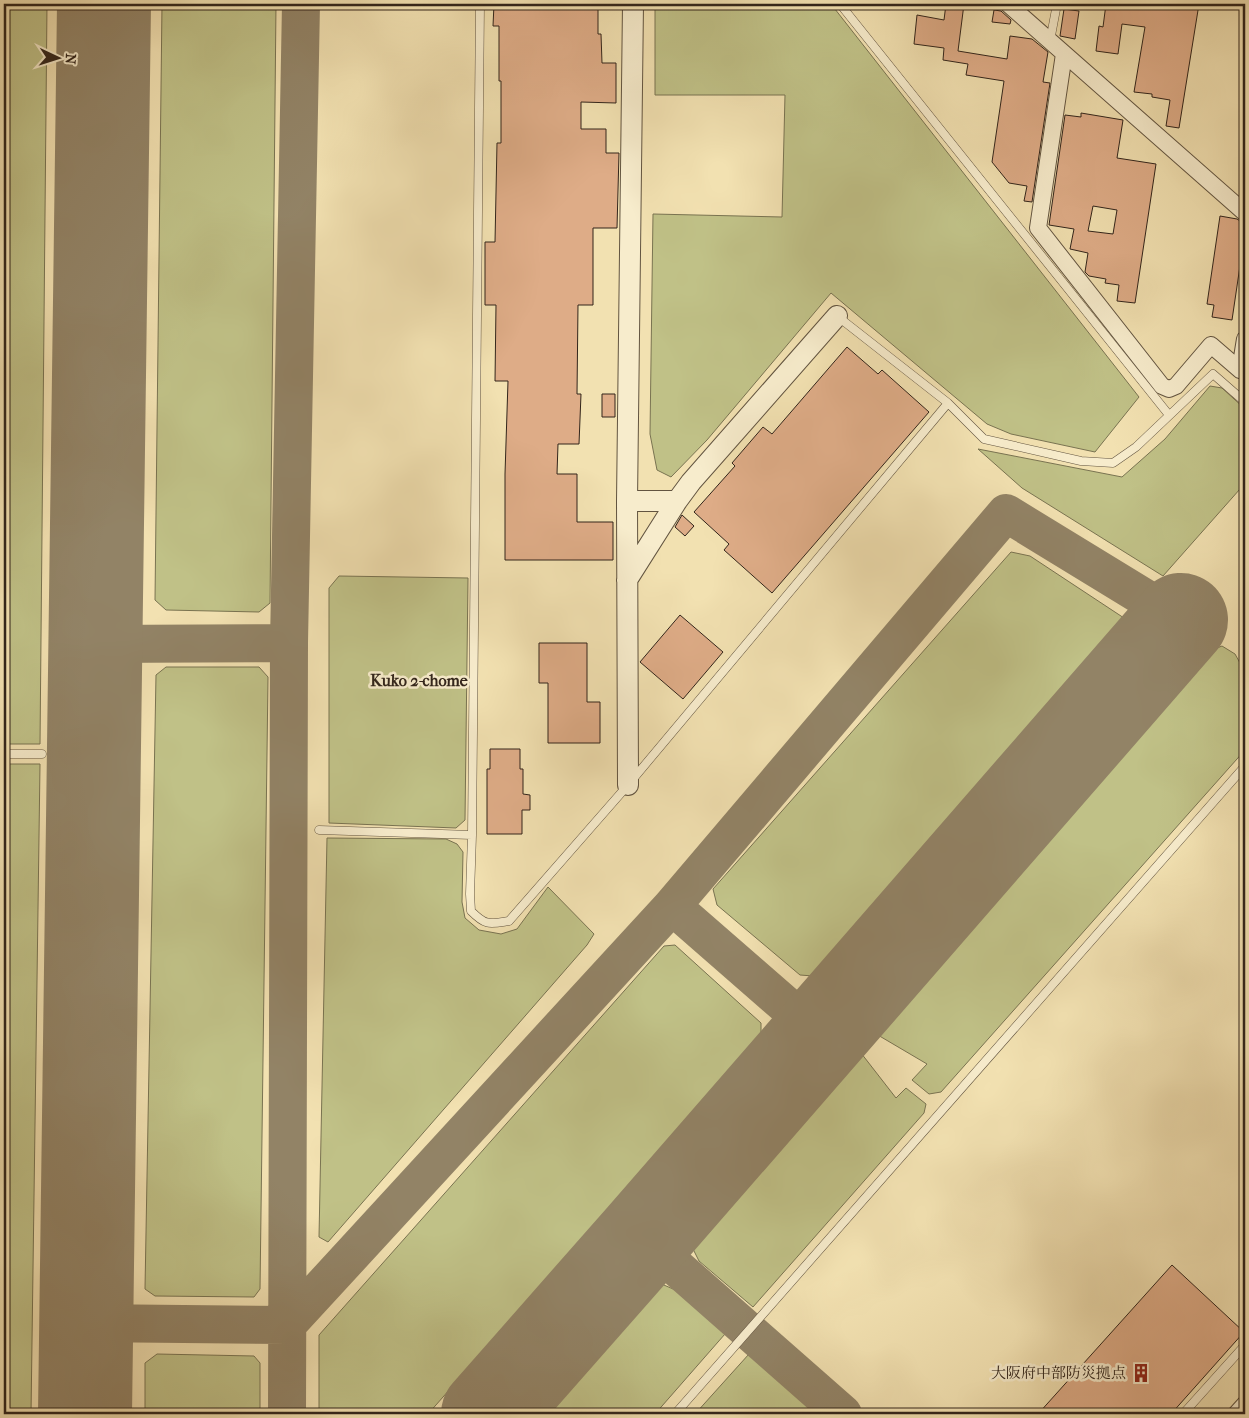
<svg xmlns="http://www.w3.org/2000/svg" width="1249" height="1418" font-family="'IM FELL French Canon','Noto Serif JP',serif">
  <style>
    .green { fill: #c0c187; stroke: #797351 }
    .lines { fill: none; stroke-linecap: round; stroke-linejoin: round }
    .taxiway { stroke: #928366; stroke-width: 38 }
    .runway { stroke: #928366; stroke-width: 94 }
    .building { fill: #deac87; stroke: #32251b; fill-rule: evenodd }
    .service-casing { stroke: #625440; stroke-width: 9 }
    .minor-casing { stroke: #625440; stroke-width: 18 }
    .tertiary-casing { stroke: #625440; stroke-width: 22 }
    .service { stroke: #f7eccc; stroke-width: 8 }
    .minor { stroke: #f7eccc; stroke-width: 16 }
    .tertiary { stroke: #f7eccc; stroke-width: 20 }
    .labels { text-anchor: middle; stroke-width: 5; stroke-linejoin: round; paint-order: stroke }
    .poi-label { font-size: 15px; fill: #32251b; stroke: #f7eccc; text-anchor: end }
    .neighbourhood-label { font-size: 16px; font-weight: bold; fill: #32251b; stroke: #f7eccc }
  </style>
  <rect width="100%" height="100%" fill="#f2e1b1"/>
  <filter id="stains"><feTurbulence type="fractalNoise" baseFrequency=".004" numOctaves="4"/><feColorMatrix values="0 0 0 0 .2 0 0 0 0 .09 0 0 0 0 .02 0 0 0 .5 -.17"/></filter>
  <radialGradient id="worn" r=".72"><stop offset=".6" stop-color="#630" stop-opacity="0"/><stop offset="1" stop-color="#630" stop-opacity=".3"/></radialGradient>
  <path class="green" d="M4,4H47L40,744H4Z
    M162,4H276L270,603L259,612L166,610L155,600Z
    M655,4H831L1139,397L1095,452L1011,434L987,424L831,293L707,440L671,477L657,470L650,434L653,214L782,217L785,95H655Z
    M1210,386L1222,388L1245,409V493L1240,489L1163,576L1022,488L978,449L1122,477L1165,439Z
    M1011,552L1030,556L1124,618L813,976L800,975L717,905L713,889Z
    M339,576L468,578L465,820L456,828L329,823V588Z
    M1222,646L1235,654L1245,672V700L1241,736L1245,739V750L941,1092L929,1094L912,1080L927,1064L871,1031L1212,650Z
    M166,667H259L268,677L260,1289L254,1297L155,1296L145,1289L156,675Z
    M4,764H40L31,1414H4Z
    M327,838L446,839L457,844L463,852L462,902L465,918L479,930L501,934L517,929L548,887L594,934L587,945L328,1242L319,1237Z
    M675,945L761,1023V1037L428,1414H319V1335L664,946Z
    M861,1053L896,1098L906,1088L926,1104L924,1113L753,1307L699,1261L691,1245L696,1235Z
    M657,1282L680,1292L725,1334L655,1414H538L641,1296Z
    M157,1354L254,1356L260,1363V1414H145V1363Z
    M749,1354L818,1414H695Z"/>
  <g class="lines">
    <path class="taxiway" d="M95,644L289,643
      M672,906L820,1035
      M643,1238L843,1414
      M86,1323L287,1325L672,906L1006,513L1181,620
      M287,1414L289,643L301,4"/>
    <path class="runway" d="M85,1414L104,4
      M488,1414L643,1238L1181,620"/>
  </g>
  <path class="building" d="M494,4H598V34H601L602,63H616V103L581,102V129H606V153H619L617,228H593V305H578L577,394H581L579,444H558L557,474H577V522H613V560H505V474L508,381H495L496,305H485V242H495L497,143H501V81H499V26H493Z
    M946,4H964L958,51L1007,59L1010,36L1032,39L1048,52L1043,82L1050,83L1032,202L1024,201L1027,186L1009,183L992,162L1004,81L966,75L968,64L943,60L944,48L914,44L917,15L944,20Z
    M1106,4H1199L1179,128L1166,126L1170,100L1152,97V94L1134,92L1145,27L1122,24L1118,54L1096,51L1099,26L1103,27Z
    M1064,9L1079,11L1075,39L1060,36Z
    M994,10L1001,11L1011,20L1010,24L992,22Z
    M1081,113L1123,120L1117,158L1156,164L1135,303L1117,301L1119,285L1105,283L1106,279L1089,276L1085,272L1088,253L1070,249L1074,229L1049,225L1065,115L1081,117ZM1093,206L1117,210L1113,234L1088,231Z
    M1220,216L1237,219L1243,223H1245V232L1232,320L1212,317L1214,305L1207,304Z
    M847,347L878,374L882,370L929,412L772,593L724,550L729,544L694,512L735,466L732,463L763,427L772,434Z
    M602,394H615V417H602Z
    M682,515L694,526L685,536L675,527Z
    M680,615L723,652L683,699L640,662Z
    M539,643H587V702H600V743H548V683H539Z
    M490,749H520V769H523V794L530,795V810H522V834H487V769H490Z
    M1172,1265L1244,1332L1171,1414H1038Z"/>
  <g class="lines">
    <g class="service-casing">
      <path id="service" d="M480,4L472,835L470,894L471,911C486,926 489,924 509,921L628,785L948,403
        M840,4L1169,415
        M1050,41L1057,4
        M837,316L948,403L984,439L1081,461L1113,463L1136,447L1213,374L1245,402
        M4,754H42
        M319,830L472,835
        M675,1414L1245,766
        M1183,1414L1245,1345"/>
    </g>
    <g class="minor-casing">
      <path id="minor" d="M1008,4L1245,213
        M1064,54L1038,228L1162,386L1169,389L1176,386L1211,345L1240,370
        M1240,370L1245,339
        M1236,1414L1245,1404"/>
    </g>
    <g class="tertiary-casing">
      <path id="tertiary" d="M627,501H677
        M627,580L677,501L691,482L837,316
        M628,785L627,501L633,4"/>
    </g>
    <use href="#service" class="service"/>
    <use href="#minor" class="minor"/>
    <use href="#tertiary" class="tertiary"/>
  </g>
  <defs>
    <g id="building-bare" transform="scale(1.5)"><path d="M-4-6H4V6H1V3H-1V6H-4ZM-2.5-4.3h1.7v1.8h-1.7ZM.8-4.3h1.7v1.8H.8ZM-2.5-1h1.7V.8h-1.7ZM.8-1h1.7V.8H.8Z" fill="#8f2418" stroke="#f7eccc" stroke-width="2.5" paint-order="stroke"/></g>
  </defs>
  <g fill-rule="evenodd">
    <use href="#building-bare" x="1141" y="1373"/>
  </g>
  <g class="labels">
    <g class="poi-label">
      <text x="1126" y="1378">大阪府中部防災拠点</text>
    </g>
    <g class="neighbourhood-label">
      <text x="419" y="686">Kuko 2-chome</text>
    </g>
  </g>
  <rect width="1249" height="1418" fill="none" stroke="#f2e1b1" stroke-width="20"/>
  <rect x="5" y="5" width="1239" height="1408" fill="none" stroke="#32251b" stroke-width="2.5"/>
  <rect x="10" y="10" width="1229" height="1398" fill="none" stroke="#32251b"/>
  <g transform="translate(58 58) rotate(94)" stroke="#f7eccc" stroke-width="4" paint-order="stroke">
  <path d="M0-4L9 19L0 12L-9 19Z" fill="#32251b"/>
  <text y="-8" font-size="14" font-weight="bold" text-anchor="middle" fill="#32251b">N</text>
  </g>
  <rect width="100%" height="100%" filter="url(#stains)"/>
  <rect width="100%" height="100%" fill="url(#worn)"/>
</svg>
